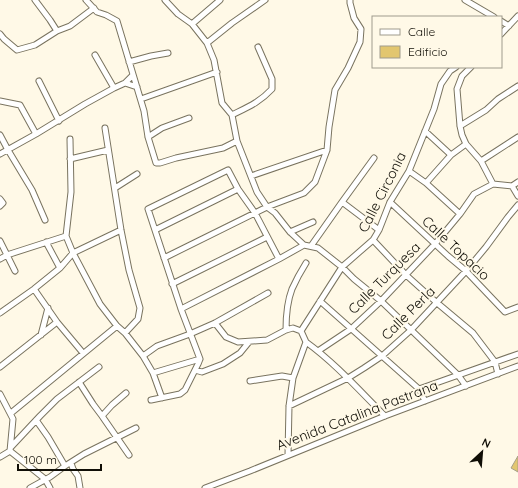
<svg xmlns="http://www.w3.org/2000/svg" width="518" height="488" font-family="Quicksand,sans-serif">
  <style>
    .building { fill: #e2c66f; stroke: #a59f8a }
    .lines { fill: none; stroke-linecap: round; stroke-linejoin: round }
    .minor-casing { stroke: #79735f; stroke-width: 7 }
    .minor { stroke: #fff; stroke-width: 5 }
    .labels { text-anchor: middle; stroke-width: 4; stroke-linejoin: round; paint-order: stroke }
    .street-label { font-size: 14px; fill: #100e06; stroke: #fff9e7 }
  </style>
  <rect width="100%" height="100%" fill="#fff9e7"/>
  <path class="building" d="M518,456V472L511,468Z"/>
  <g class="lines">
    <g class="minor-casing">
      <path id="minor" d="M35,0L50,20L57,31
        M86,0L97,12L106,15L117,21L144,111L148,137L156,163H160L176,158L223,148L237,141
        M165,0L178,14L192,24L207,43L214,60L222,103L232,115L237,141L257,192L267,207L275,213L290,232L304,245L318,248L342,267L354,279L381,301L458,375L466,386
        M465,0L494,17
        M501,21L509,26
        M192,24L220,0
        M0,34L4,39L17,50L35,45L57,31L70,26L94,8
        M501,34L518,16
        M207,43L232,23L265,0
        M95,55L114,88
        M129,62L151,56L168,53
        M471,67L462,76L457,89L460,126L462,135L466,144L481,161L493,184
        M39,81L59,121
        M125,83L137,87
        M141,99L217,72
        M0,101L20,105L36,134L0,154
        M232,115C248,107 260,102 272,89V79L258,47
        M460,126L486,110L498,99L518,86
        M105,128L121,230L129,270L140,308L138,319L125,333
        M425,131L451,155
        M36,134L85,104L114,88L125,83L133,75
        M0,135L8,150L32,190L45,220
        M148,137L162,128L189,118
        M70,139L71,192L66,236L73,253L100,304L117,326L125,333L143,356L153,373L162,398
        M70,159L108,150
        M481,161L518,137
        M409,171L426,183L460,214
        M251,176L327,150
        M426,183L451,155L466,144
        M512,186L518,196
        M115,188L137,174
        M0,199L3,203L0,206
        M342,202L379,230
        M390,202L448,256L466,271L505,312L518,307
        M155,230L238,189
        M290,232L313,222
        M373,240L406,275L436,302L473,333L495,362L498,374
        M0,241L15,271
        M46,242L60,268
        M311,246L342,202L374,158
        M164,258L267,207L304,193L315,182L327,150L329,127L335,90L348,68L360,42L361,29L354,18L350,3V0
        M0,259L7,255L66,236
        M172,284L267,237
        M34,289L57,322L83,353
        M320,301L419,389
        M181,309L279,259L304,245
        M0,313L34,289L60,268L73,253L121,230
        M215,323L226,337L238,342L267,340L286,330L293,328L301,331
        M286,330C286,316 287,302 292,289C296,280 301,271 306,263
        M41,335L48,308
        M306,342C335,363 359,390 385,416
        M318,351L351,329L381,301L435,244L460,214L474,194L493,184L512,186L518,182
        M143,356L157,346L190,334L215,323L268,293
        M0,367L57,322
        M195,370L202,372L223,364L240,353L249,342
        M153,373L200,359
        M250,381L282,376L293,378
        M79,382L93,404L102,416L129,455
        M0,394L13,419L10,451L45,479L50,488
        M151,400L180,394L185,390L198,364L200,359L181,309L148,209L228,170L238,189L255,213L279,259
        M425,401L419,389L518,354
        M289,406L348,378L364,368L382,356L411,330L466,271L486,247L508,217L518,205
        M11,413L117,326
        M102,416L112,405L126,393
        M36,420L48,437L65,466
        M11,447L40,416L57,399L99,367
        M288,455L289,406L293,378L306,342L301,331L342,267L373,240L379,230L390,202L409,171L434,109L441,84L450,71L456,67
        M0,457L10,451
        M71,463L73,469L78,476L80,488
        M30,488L50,477L65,466L84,454L136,428
        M205,488L250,471L385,416L425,401L518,366"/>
    </g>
    <use href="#minor" class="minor"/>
  </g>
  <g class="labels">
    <g class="street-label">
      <text transform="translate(382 192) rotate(-63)" y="5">Calle Circonia</text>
      <text transform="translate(456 248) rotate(43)" y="5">Calle Topacio</text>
      <text transform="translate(384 278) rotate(-45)" y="5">Calle Turquesa</text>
      <text transform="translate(408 313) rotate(-45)" y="5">Calle Perla</text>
      <text transform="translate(357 415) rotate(-21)" y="5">Avenida Catalina Pastrana</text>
    </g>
  </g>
  <rect x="372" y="16" width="130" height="52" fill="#fff9e7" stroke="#9f9b8d"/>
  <rect x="380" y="29" width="20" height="6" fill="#ffffff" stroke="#9f9b8d"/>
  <text x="408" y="36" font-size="12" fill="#100e06">Calle</text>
  <rect x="380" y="46" width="20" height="12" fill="#e2c66f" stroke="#9f9b8d"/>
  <text x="408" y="56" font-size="12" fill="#100e06">Edificio</text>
  <g transform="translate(482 452) rotate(26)" stroke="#fff9e7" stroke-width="3" paint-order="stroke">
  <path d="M0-3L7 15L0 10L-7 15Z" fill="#100e06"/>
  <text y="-6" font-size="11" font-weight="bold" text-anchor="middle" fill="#100e06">N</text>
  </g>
  <path d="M18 464v6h83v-6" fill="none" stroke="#100e06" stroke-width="2"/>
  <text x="24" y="464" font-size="12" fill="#100e06" stroke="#fff9e7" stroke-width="3" paint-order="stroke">100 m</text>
</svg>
